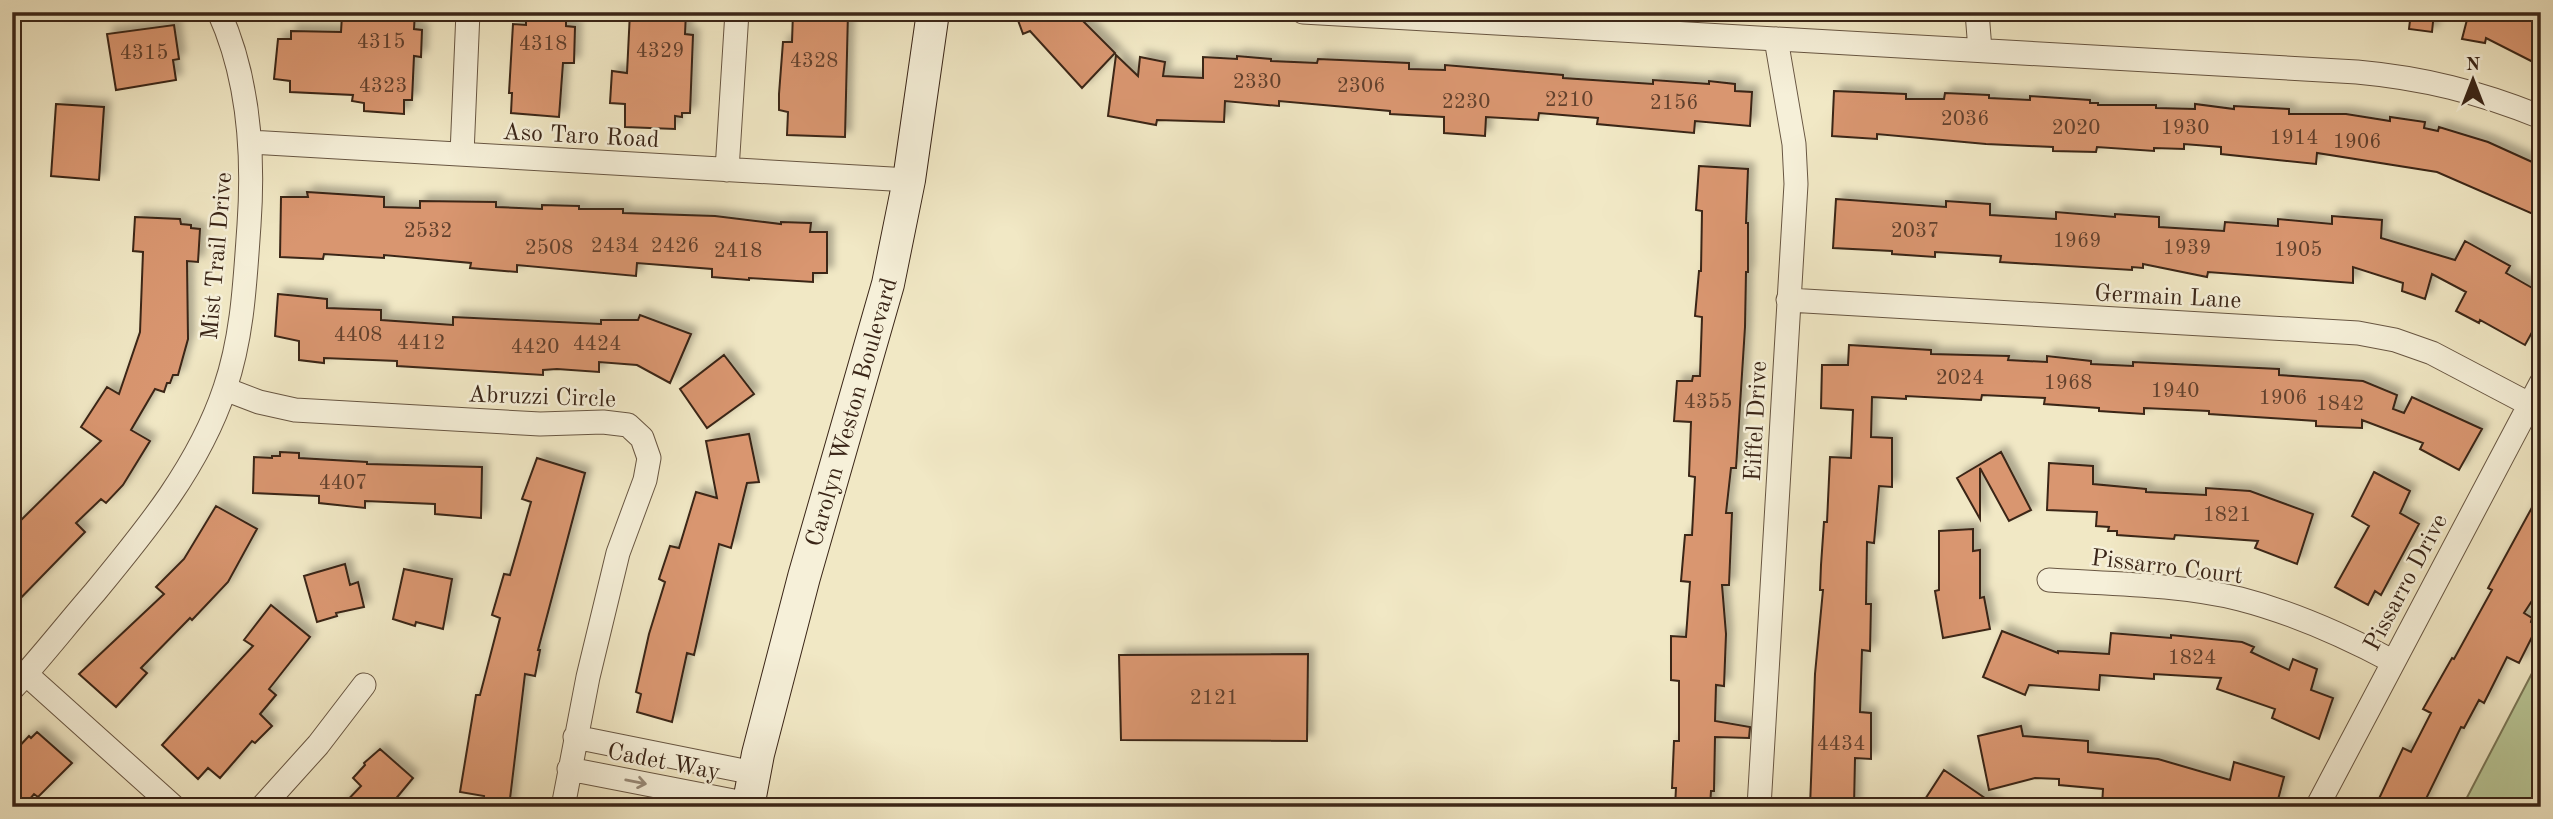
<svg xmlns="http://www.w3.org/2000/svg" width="2553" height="819" font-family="'Old Standard TT',serif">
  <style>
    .green { fill: #b8c696; stroke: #797656; stroke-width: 2 }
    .building { fill: #d99670; stroke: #3a2517; stroke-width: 2; filter: url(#shadow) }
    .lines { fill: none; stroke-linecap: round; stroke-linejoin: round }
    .street-casing { stroke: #685642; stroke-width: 25 }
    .secondary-casing { stroke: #3a2517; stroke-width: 34 }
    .street { stroke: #f6f0d9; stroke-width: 23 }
    .secondary { stroke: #f6f0d9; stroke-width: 32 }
    .oneway { stroke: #988a78 }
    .labels { text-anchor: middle; stroke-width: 5; stroke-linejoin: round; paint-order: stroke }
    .number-label { font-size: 21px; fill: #62412d }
    .street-label { font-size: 24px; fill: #3a2517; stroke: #f6f0d9 }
  </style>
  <defs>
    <filter id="shadow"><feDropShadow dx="6" dy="-6" stdDeviation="3.5" flood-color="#0004"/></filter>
  </defs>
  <rect width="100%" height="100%" fill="#f1e8c5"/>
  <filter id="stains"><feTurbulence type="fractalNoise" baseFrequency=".00286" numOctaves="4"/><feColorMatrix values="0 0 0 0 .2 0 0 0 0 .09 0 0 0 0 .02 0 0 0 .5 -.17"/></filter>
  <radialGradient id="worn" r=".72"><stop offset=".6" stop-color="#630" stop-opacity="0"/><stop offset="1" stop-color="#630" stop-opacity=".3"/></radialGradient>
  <path class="green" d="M2541,656V807H2462Z"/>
  <path class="building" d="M360,12H415L414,29L422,30L421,57L414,56L412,100H404V114L364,111V103L352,101L353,95L290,92V81L274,79L278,39H291V31L341,32L342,15L360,16Z
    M526,12L566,13V26L575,27L574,63H563L559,117L511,113L512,93H509L513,24L526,25Z
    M630,12H686L685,34L693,35L690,113H682V117L675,116V129L625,127V104L610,103L612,71L627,73Z
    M793,12H848L845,137L787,135L788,112L779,110V94L783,42H792Z
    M1015,12H1074L1115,53L1082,88L1030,31L1023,34Z
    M2411,12H2434L2432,32L2409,29Z
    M2469,12H2541V66L2486,38L2485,43L2462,39Z
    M174,25L179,59L173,60L176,80L116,90L107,34Z
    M1116,55L1138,76L1140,57L1165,62L1163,76L1203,78V57L1237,59V56L1271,59V61L1317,63L1318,59L1409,63V69L1445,70V65L1563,75V78L1653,84V80L1709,84V81L1735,84V91L1752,92L1750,126L1695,121L1694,133L1597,124L1598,118L1539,113L1538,120L1486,117L1485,136L1444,133V117L1390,114V111L1279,101V106L1225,101L1224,122L1157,120L1156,125L1108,116Z
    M1834,91L1906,94V99H1944L1945,93L1989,95V98L2030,100V96L2090,100V103H2098V105H2156V108L2195,109V104L2234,109V106L2289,109V114H2346L2390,121V117L2425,122L2424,128L2438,131L2439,127L2488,142L2541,166V194L2533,214L2437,172L2317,153L2316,164L2221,154V147L2184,144V149L2154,148V151L2097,147L2096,152L2053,151V147L1986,144L1877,134V139L1832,136Z
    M56,104L104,107L99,180L51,176Z
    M1699,166L1748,169L1746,223H1748V272H1746L1745,327L1736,468H1731L1726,513H1732L1729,585H1722L1726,634L1724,686L1716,685L1715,721L1750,727L1749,738L1715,737L1714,791H1711L1710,807H1675L1676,788H1672L1674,741H1679V681L1671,680V636L1686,637L1690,582L1681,581L1685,535H1692L1695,477L1689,476L1691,422L1674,421L1677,381H1692L1693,376H1700L1702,317L1695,316L1699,271H1701L1702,211L1696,210Z
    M307,192L384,197V207L420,208V201L496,202V207L542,209V205L579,206V209H623V213L715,216L781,224V222L811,223L810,232H827V273H813V282L749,278V280L712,277V269L637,263L636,276L517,265V272L470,268L471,263L384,255V258L324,254L323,259L280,257L281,197H308Z
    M1836,199L1946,207V201L1990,204V215L2056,219V212L2115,217V214L2159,217V227L2224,231L2225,222L2278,226V219L2332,224V216L2382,220L2381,238L2455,260L2465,241L2510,266L2506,273L2541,293V316L2525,345L2480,320L2479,323L2456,311L2466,292L2432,274L2425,299L2402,291L2403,283L2353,267V283L2208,272L2207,277L2143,264V268L2132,267V270L2000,262L2001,256L1935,252V257L1892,254V251L1833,248Z
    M135,217L180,219L181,224L191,225V228L200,229L198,262L187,261L188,339L178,375H173L170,383H167L164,392L155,389L131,430L150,441L123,485L106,503L101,499L76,523L85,532L12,607V529L101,441L81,427L107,387L119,394L140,332L143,252L133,251Z
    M278,294L327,299V308L381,310V320L453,325V317L601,324V320H638L640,315L691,334L670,383L637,365L599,362V372L557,369L543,370V375L397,366V361L324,358V363L299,360V341L275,336Z
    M1849,345L1931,350V354L2009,356L2008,360L2047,362V356L2091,361V364L2133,366V362L2279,369V375L2363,381L2397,395L2393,409L2404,413L2412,397L2482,429L2459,470L2420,449L2423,443L2362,420V428L2316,426V421L2209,414V411L2144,408V414L2099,411V408L2044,404L2045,398L1982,395L1981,400L1906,396V399L1872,397L1871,437L1892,438V487L1879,486L1874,543L1867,542L1866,604H1871L1870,651L1862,650L1860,712L1871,713V759L1855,758L1854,807H1810L1815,674L1823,590H1820L1821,565L1824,522H1827L1830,457L1851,458L1853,410L1821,408L1822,365H1848Z
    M724,355L754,394L707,428L680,389Z
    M749,434L759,482L747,483L731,548L719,544L694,655L687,653L672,722L637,712L641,694L636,692L649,634L665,582L659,579L670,546L679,548L696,492L717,498L706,441Z
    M280,452L299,453V458L367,462V464L482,467L481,518L435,514V504L365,501V508L319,503V496L253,493L254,457L272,458V456H280Z
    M2001,452L2031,510L2009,521L1980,468V519L1957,478Z
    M537,458L585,473L538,650H540L535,676L525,674L509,807H498L483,803L484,796L460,792L476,695H480L500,618L492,615L504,574L510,575L531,502L522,499Z
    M2049,463L2093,466V484L2146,489V492L2206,495V488L2250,491L2313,514L2297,564L2255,548L2258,541L2175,535L2174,539L2117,535V531H2108L2109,527L2096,526L2097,512L2047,510Z
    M2374,472L2410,491L2400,513L2419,524L2381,595L2375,591L2368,605L2335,587L2369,526L2352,516Z
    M2541,491V587L2524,613L2532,618L2531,622L2538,625L2519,663L2507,657L2484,703L2479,700L2464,728L2461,727L2422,807H2375L2403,748L2411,752L2431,713L2423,709L2452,658L2454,659L2492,590L2488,588Z
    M216,506L257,529L228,582L192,620L190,618L141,668L147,673L116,707L79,674L164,594L156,587L184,559Z
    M1973,529V551L1980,550V598L1984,597L1990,629L1943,638L1935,591L1939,590V531Z
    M345,564L350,585L358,582L364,607L336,613L337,616L317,622L304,576Z
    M404,569L452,579L443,629L416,622L415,626L393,619Z
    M271,605L310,637L269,689L276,695L260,714L272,726L255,743L252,741L220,778L208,768L198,779L162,745L253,646L244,640Z
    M2002,631L2058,653V651L2109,654L2111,633L2171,638V635L2242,642L2254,647L2251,652L2289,670L2293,659L2317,669L2311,690L2333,698L2319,739L2272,718L2275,709L2217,689L2221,678L2154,674V679L2100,675L2099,690L2029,685L2025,695L1983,677Z
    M1308,654L1307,741L1121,740L1119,655Z
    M2021,726L2023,736L2088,741V752L2158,759L2230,780L2234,762L2284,777L2276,807L2102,806L2103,789L2059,785V779L2035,778L1989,790L1978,736Z
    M37,732L72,763L38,797L34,794L23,807H12V754L29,736L31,738Z
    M380,749L413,778L389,807H341L361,786L353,778L365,765L364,763Z
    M1944,770L1998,807H1920Z"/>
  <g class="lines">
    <g class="street-casing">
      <path id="street" d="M1303,12L2357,72C2423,78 2479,92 2541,117
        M1977,12L1980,50
        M250,142L909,180
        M462,154L468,12
        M727,170L737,12
        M1788,300L2358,333L2395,340L2432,353L2529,404
        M225,389L259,402L295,410L540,424L603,422L628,425L642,438L649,458L645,480L618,553L588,677L563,807
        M2049,580C2112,584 2178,584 2240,599C2294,613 2343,635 2392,661
        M26,674L174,807
        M12,689C41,658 67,624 95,592C147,529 199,466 225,388C243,335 245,280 249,225C254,154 249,78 219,12
        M575,737L754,773
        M569,769L749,804
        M262,807L318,745L364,685
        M1759,807L1796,184L1794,144L1776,39
        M2317,807L2541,383"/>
    </g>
    <g class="secondary-casing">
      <path id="secondary" d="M748,807L758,754L804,577L888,284L909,180L933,12"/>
    </g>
    <use href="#street" class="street"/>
    <use href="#secondary" class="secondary"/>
  </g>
  <defs><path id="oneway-shaft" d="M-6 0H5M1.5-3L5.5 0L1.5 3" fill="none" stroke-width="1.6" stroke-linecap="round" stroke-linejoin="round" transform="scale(1.75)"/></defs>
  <use class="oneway" href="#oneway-shaft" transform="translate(636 782) rotate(11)"/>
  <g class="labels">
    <g class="number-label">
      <text x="381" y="48">4315</text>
      <text x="543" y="50">4318</text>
      <text x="660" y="57">4329</text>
      <text x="144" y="59">4315</text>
      <text x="814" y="67">4328</text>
      <text x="1257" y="88">2330</text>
      <text x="383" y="92">4323</text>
      <text x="1361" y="92">2306</text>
      <text x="1569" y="106">2210</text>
      <text x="1466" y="108">2230</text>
      <text x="1674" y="109">2156</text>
      <text x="1965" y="125">2036</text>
      <text x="2076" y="134">2020</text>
      <text x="2185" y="134">1930</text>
      <text x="2294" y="144">1914</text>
      <text x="2357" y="148">1906</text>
      <text x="428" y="237">2532</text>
      <text x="1915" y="237">2037</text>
      <text x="2077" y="247">1969</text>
      <text x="615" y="252">2434</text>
      <text x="675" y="252">2426</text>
      <text x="549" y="254">2508</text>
      <text x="2187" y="254">1939</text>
      <text x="2298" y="256">1905</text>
      <text x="738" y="257">2418</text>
      <text x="358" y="341">4408</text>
      <text x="421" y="349">4412</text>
      <text x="597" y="350">4424</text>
      <text x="535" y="353">4420</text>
      <text x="1960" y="384">2024</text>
      <text x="2068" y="389">1968</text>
      <text x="2175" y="397">1940</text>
      <text x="2283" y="404">1906</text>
      <text x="1708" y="408">4355</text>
      <text x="2340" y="410">1842</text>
      <text x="343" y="489">4407</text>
      <text x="2227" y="521">1821</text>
      <text x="2192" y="664">1824</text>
      <text x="1214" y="704">2121</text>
      <text x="1841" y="750">4434</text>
    </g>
    <g class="street-label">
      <text transform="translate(581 135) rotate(3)" y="8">Aso Taro Road</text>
      <text transform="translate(216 256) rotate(-85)" y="8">Mist Trail Drive</text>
      <text transform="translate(2168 296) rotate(3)" y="8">Germain Lane</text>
      <text transform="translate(542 396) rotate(2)" y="8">Abruzzi Circle</text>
      <text transform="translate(851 412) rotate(-74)" y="8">Carolyn Weston Boulevard</text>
      <text transform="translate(1755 421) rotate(-87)" y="8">Eiffel Drive</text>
      <text transform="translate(2167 566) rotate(7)" y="8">Pissarro Court</text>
      <text transform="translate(2405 582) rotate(-62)" y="8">Pissarro Drive</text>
      <text transform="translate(664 761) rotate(11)" y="8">Cadet Way</text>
    </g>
  </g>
  <rect width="2553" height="819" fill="none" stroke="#f1e8c5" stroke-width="42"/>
  <rect x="14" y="14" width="2525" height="791" fill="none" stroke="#3a2517" stroke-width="3.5"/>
  <rect x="21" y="21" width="2511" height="777" fill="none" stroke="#3a2517" stroke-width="2"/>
  <g transform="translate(2473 80)" stroke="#f6f0d9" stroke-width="5" paint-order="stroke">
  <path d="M0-5L12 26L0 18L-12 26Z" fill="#3a2517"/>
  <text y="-10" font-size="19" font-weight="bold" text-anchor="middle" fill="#3a2517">N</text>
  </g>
  <rect width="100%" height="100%" filter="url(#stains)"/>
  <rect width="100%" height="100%" fill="url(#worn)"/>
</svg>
